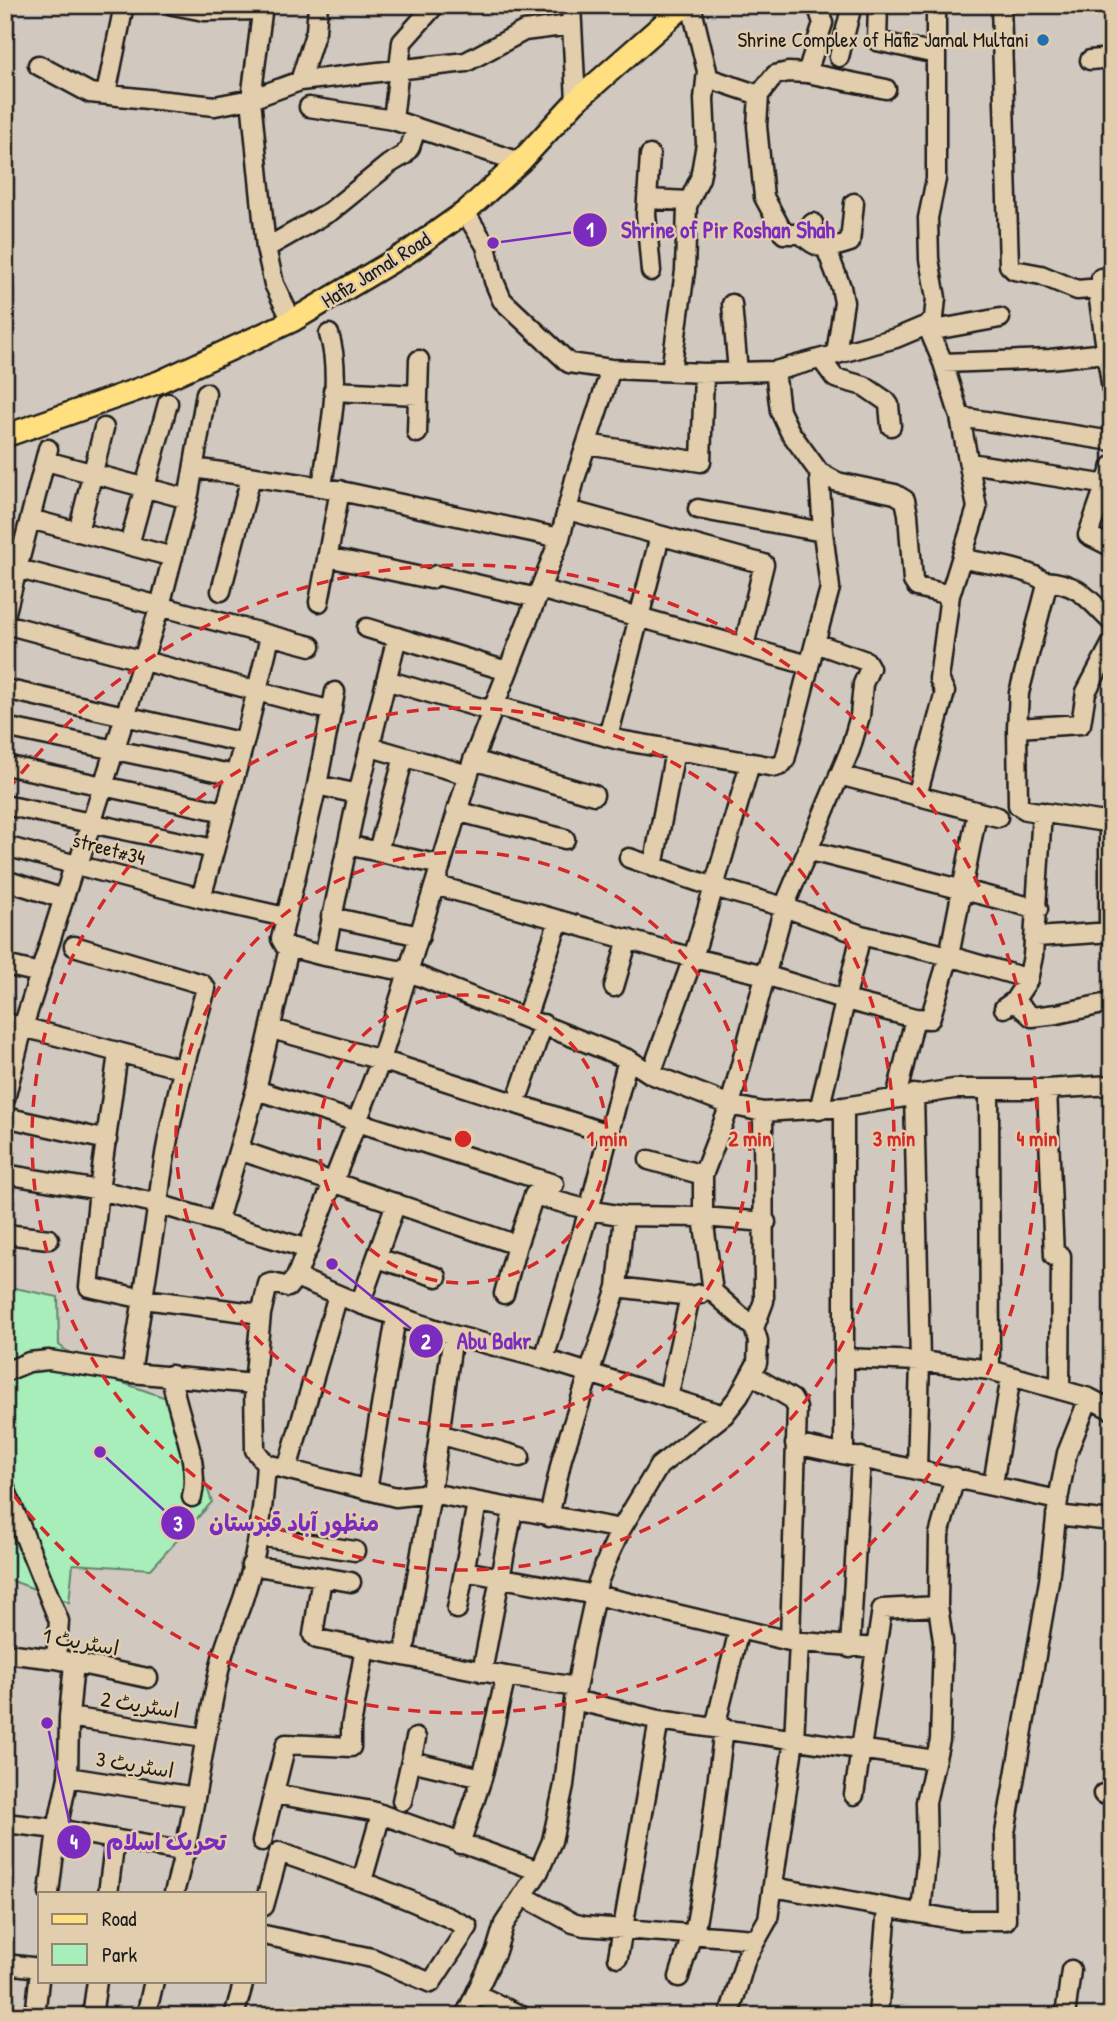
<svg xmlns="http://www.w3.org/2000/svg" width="1117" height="2021" font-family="'Patrick Hand','Playpen Sans Arabic',sans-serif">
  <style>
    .green { fill: #a8eeba; stroke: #62856b; stroke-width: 2 }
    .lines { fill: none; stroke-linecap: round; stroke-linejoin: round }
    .minor-casing { stroke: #1c1c1c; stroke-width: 23 }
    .major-casing { stroke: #1c1c1c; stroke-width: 26 }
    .minor { stroke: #e2cdac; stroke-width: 18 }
    .major { stroke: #ffdf80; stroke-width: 21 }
    .ring { fill: none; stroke: #d62828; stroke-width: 3.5; stroke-dasharray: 12 9 }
    .poi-dot { fill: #1f6fb2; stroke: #e2cdac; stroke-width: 2.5 }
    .labels { text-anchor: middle; stroke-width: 5; stroke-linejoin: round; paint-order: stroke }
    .poi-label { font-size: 21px; fill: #1c1c1c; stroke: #e2cdac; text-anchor: end }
    .street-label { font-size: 21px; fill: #1c1c1c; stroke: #e2cdac }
    .centre { fill: #d62828; stroke: #e2cdac; stroke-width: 3.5 }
    .ring-label { font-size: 21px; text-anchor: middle; font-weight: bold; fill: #d62828; stroke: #e2cdac; stroke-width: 5; stroke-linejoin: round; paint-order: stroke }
    .leader { fill: none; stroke: #7b2cbf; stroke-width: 2.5 }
    .callout-dot { fill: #7b2cbf; stroke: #e2cdac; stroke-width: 2.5 }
    .mark-label { font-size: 21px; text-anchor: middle; font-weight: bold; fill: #fff }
    .callout-label { font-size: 23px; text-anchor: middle; font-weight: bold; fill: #7b2cbf; stroke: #e2cdac; stroke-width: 5; stroke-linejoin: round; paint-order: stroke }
  </style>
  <rect width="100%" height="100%" fill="#d1c8bf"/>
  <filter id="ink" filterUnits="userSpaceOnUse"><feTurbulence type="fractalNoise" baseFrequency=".0143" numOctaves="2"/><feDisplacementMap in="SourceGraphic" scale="14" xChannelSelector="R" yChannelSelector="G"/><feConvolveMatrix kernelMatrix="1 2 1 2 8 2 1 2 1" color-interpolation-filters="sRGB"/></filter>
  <g filter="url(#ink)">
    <path class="green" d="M5,1286L58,1297L59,1345L97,1374L178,1402L212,1502L151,1569L73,1564L69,1602L5,1578Z"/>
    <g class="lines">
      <g class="minor-casing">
        <path id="minor" d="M173,5L204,11L263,10
          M263,5L251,99L266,248L274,284L292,321
          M435,5L402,42L393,120L520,162
          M571,5L576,101
          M878,5L877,41L936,54
          M1001,5L1009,265L1014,270L1041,275L1077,290L1101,288
          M839,57L852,5
          M1090,60L1112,58
          M38,65L90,93L215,106L251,99L300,81L466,62L524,31L571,25
          M807,73L823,23L817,5
          M708,78L759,95
          M300,81L316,31L318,5
          M106,94L124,5
          M309,107L393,120
          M650,155L646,214L651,271
          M647,199L689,201
          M465,212L486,246L494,281L502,300L569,363L611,369L704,373L775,371L896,338L927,325L934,318L936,298L929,259L928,218L936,179V5
          M813,223L801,234H784L764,197L757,126L759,95L775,75L788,72L807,73L886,89
          M801,234C820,251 825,250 850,242L854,203
          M266,248L331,211L389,164L404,155L410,147L416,129
          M826,248L841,287L844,302L836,354
          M1112,276L1101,278V290L1098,293L1112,390
          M732,304L738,372
          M929,331L1000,318
          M821,359L835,378L864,386L886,401L889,405L891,426
          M943,363L1050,359L1105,353
          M611,369L575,479L560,538L473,760L381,1060L296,1277L360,1304L453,1335L544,1359L724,1415
          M671,371L685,271L687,206L700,178L706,144L704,99L707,71L691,5
          M333,391L418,395
          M960,417L1112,441
          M417,433L419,360
          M587,444L701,462L704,373
          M46,461L188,499
          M970,463L1107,485
          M1112,466L1088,535L1112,547
          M194,468L322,487L560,538
          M819,472L837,482L895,494L905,500L908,514L913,581L917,587L950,595
          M322,487C328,441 343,378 329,334
          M698,509L823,532
          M568,510L764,564L744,646
          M30,519L173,557
          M78,532L104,428
          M129,545L168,403
          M327,557L431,579L436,575L537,598
          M962,559C980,562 1039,570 1047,585L1019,693L1017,728L1018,805L1026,810L1112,823
          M19,569L311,646
          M1045,581C1079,583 1089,600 1112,622
          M540,589L808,665
          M221,591L251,477
          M319,602L340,490
          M5,616L48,449
          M5,624L332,711
          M367,628L507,671
          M386,680L491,711
          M5,689L244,743
          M335,692L317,785L281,939L285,946L324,956L409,972L628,1059L651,1074L730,1105L763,1112L844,1107L954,1089H1047L1112,1085
          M493,705L619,740L775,767L781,765L785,760L815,643
          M5,727L235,775
          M1017,728L1081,724L1086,692L1112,643
          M608,737L660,536
          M371,747L468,775
          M473,760L594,795
          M5,765L224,812
          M839,775L998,817
          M317,785L358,794
          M917,796L945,692L939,679L950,595L977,508L960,417L943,363L927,325
          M5,805L214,849
          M456,811L565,839
          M347,845L441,865
          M5,846L201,898L285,917
          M807,850L1038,909
          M378,851L404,757
          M629,858L714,887L784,907L861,935L949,956L1026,978
          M75,863L23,1027L182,1069
          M78,865L160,606L189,494L206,393
          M653,867L675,751
          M5,880L64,899
          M435,885L693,958L765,975L846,1000L915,1018L930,1019L949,956L977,813
          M201,898L244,743L270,637
          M331,917L420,936
          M1109,933V822
          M1036,937L1112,932
          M324,956L358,794L397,637
          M5,965L40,973
          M614,987L628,939
          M1014,1001L1032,1017L1057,1014L1112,1002
          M1004,1008L1014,1001L1028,980L1033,956L1042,812
          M526,1018L559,920
          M5,1023L23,1027L5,1099
          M272,1029L381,1060L609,1134
          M118,1053L99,1190L89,1287L144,1299L261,1314
          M651,1074L693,958L750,764
          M989,1089L990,1370
          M1047,1089L1054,1256H1061L1060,1390
          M256,1090L554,1184
          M520,1091L543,1024
          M914,1094L920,1361L917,1469
          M896,1098L915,1018
          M819,1110L861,935
          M5,1117L107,1140
          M239,1150L517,1245
          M649,1160L703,1175
          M5,1174L99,1190L158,1204C166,1130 185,1060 206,989L202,984L74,946
          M218,1220L256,1090L289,948
          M5,1234L49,1239
          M377,1258L437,1277
          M296,1277L288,1287L272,1283L268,1284L261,1314L254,1384L255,1450L266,1464L396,1497L431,1493L621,1529
          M617,1287L690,1296L700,1294
          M504,1294L517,1245L534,1195L589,1210L624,1216L703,1217L766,1222
          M360,1304L396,1203
          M754,1328L764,1301L763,1112
          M844,1358L920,1361L990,1370L1089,1398L1112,1410
          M544,1359L589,1210L628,1059
          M5,1372L29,1362L49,1360L131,1373L254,1384
          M131,1373L158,1204L308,1249
          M171,1375C176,1413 201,1461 192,1497
          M752,1375L792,1399L797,1408L790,1641
          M668,1398L690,1296
          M439,1434L520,1457
          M795,1444L1058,1500
          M844,1454V1107
          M287,1469L338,1295
          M993,1484L1011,1376
          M5,1488L59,1621L56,1659
          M367,1490L396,1317
          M1056,1515L1112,1521
          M549,1517L562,1458L617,1287L624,1216
          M259,1536L355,1551
          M251,1565L351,1582
          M464,1571L596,1595L790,1641L876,1648
          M322,1577L313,1635L317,1639L506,1676L576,1687
          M457,1609L477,1503
          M406,1642L431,1493L453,1335
          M850,1648L861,1457
          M5,1653L56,1659L148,1678
          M482,1672L513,1510
          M574,1700L659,1720L935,1760
          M69,1717L204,1738
          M715,1727L739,1630
          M411,1761L482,1778
          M68,1777L195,1797
          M274,1794L372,1811L539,1871
          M1103,1794H1112
          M854,1795L882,1609L938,1606
          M402,1801L416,1738
          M5,1823L57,1829L186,1852
          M262,1841L286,1744L351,1747V1726L365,1648
          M460,1844L482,1778L506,1676
          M362,1881L381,1814
          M773,1887L957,1920H1006L1005,1833L1049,1581L1058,1500L1067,1453L1089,1398
          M49,1893L57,1829L68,1777L69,1717L74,1663
          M108,1893L115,1839
          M174,1893C195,1818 203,1739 221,1662C226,1639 237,1618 244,1596C258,1553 263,1509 266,1464
          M523,1896L573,1923L584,1926L755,1939
          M264,1906L279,1852C343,1875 407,1896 468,1927L431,1983L372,1958L264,1935
          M921,1912L927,1854L926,1802L940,1740L943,1641L938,1606L939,1535L955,1477
          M694,1934L708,1857L724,1728
          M618,1957L659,1720
          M5,1964L40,1968
          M679,1977L692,1934
          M476,1994L522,2016
          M35,2016L40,1971
          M92,2016L97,1981
          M146,2016L154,1981
          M234,2016L244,1981
          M465,2016L496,1951L504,1924L539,1871L552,1841L564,1785L574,1700L584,1646L598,1582L609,1555L621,1529L659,1466L724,1415L739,1396L757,1363L758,1341L754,1328L713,1292L703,1217V1175L730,1105L784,907L850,750L860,716L863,684L870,668L866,661L815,643L830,588L823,532L819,472L790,432L780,411L775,371
          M729,2016L746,1958L768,1919L794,1740L799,1643
          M878,2016L887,1908
          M1065,2016L1071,1970"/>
      </g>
      <g class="major-casing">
        <path id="major" d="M5,436L159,382L292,321L408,252L465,212L520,162L576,101L685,5"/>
      </g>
      <use href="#minor" class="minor"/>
      <use href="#major" class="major"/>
    </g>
  </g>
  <g class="ring">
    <circle cx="463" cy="1139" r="144"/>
    <circle cx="463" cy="1139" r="287"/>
    <circle cx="463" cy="1139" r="431"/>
    <path d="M8 790A574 574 0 1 1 8 1488"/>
  </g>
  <circle class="poi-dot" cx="1043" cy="40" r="7"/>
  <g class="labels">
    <g class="poi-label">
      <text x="1029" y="47">Shrine Complex of Hafiz Jamal Multani</text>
    </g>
    <g class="street-label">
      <text transform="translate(376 270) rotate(-32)" y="7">Hafiz Jamal Road</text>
      <text transform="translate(109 849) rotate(15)" y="7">street#34</text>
      <text transform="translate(81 1642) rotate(10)" y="7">اسٹریٹ 1</text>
      <text transform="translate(140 1705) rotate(9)" y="7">اسٹریٹ 2</text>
      <text transform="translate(135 1765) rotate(9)" y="7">اسٹریٹ 3</text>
    </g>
  </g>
  <circle cx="463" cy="1139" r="10" class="centre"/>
  <g class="ring-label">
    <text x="607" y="1146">1 min</text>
    <text x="750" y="1146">2 min</text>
    <text x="894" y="1146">3 min</text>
    <text x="1037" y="1146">4 min</text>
  </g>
  <path class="leader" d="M493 243L590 230M332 1264L426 1341M100 1452L178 1523M47 1723L74 1842"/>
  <g class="callout-dot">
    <circle cx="493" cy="243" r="7"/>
    <circle cx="332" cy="1264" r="7"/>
    <circle cx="100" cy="1452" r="7"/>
    <circle cx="47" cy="1723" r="7"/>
    <circle cx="590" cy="230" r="18"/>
    <circle cx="426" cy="1341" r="18"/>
    <circle cx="178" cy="1523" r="18"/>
    <circle cx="74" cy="1842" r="18"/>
  </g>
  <g class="mark-label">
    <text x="590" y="237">1</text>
    <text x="426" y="1349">2</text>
    <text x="178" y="1531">3</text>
    <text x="74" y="1849">4</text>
  </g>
  <g class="callout-label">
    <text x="728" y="238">Shrine of Pir Roshan Shah</text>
    <text x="494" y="1349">Abu Bakr</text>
    <text x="294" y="1531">منظور آباد قبرستان</text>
    <text x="166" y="1850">تحریک اسلام</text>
  </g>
  <rect width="1117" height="2021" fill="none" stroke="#e2cdac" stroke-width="28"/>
  <rect x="14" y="14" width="1089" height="1993" fill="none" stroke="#1c1c1c" stroke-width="2.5" filter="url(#ink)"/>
  <rect x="38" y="1892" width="228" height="91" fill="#e2cdac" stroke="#938672" stroke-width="2"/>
  <rect x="52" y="1914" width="35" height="10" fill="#ffdf80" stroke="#938672" stroke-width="2"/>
  <text x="102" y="1926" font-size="21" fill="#1c1c1c">Road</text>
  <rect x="52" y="1944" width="35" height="21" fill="#a8eeba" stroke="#938672" stroke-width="2"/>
  <text x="102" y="1962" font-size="21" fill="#1c1c1c">Park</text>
</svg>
